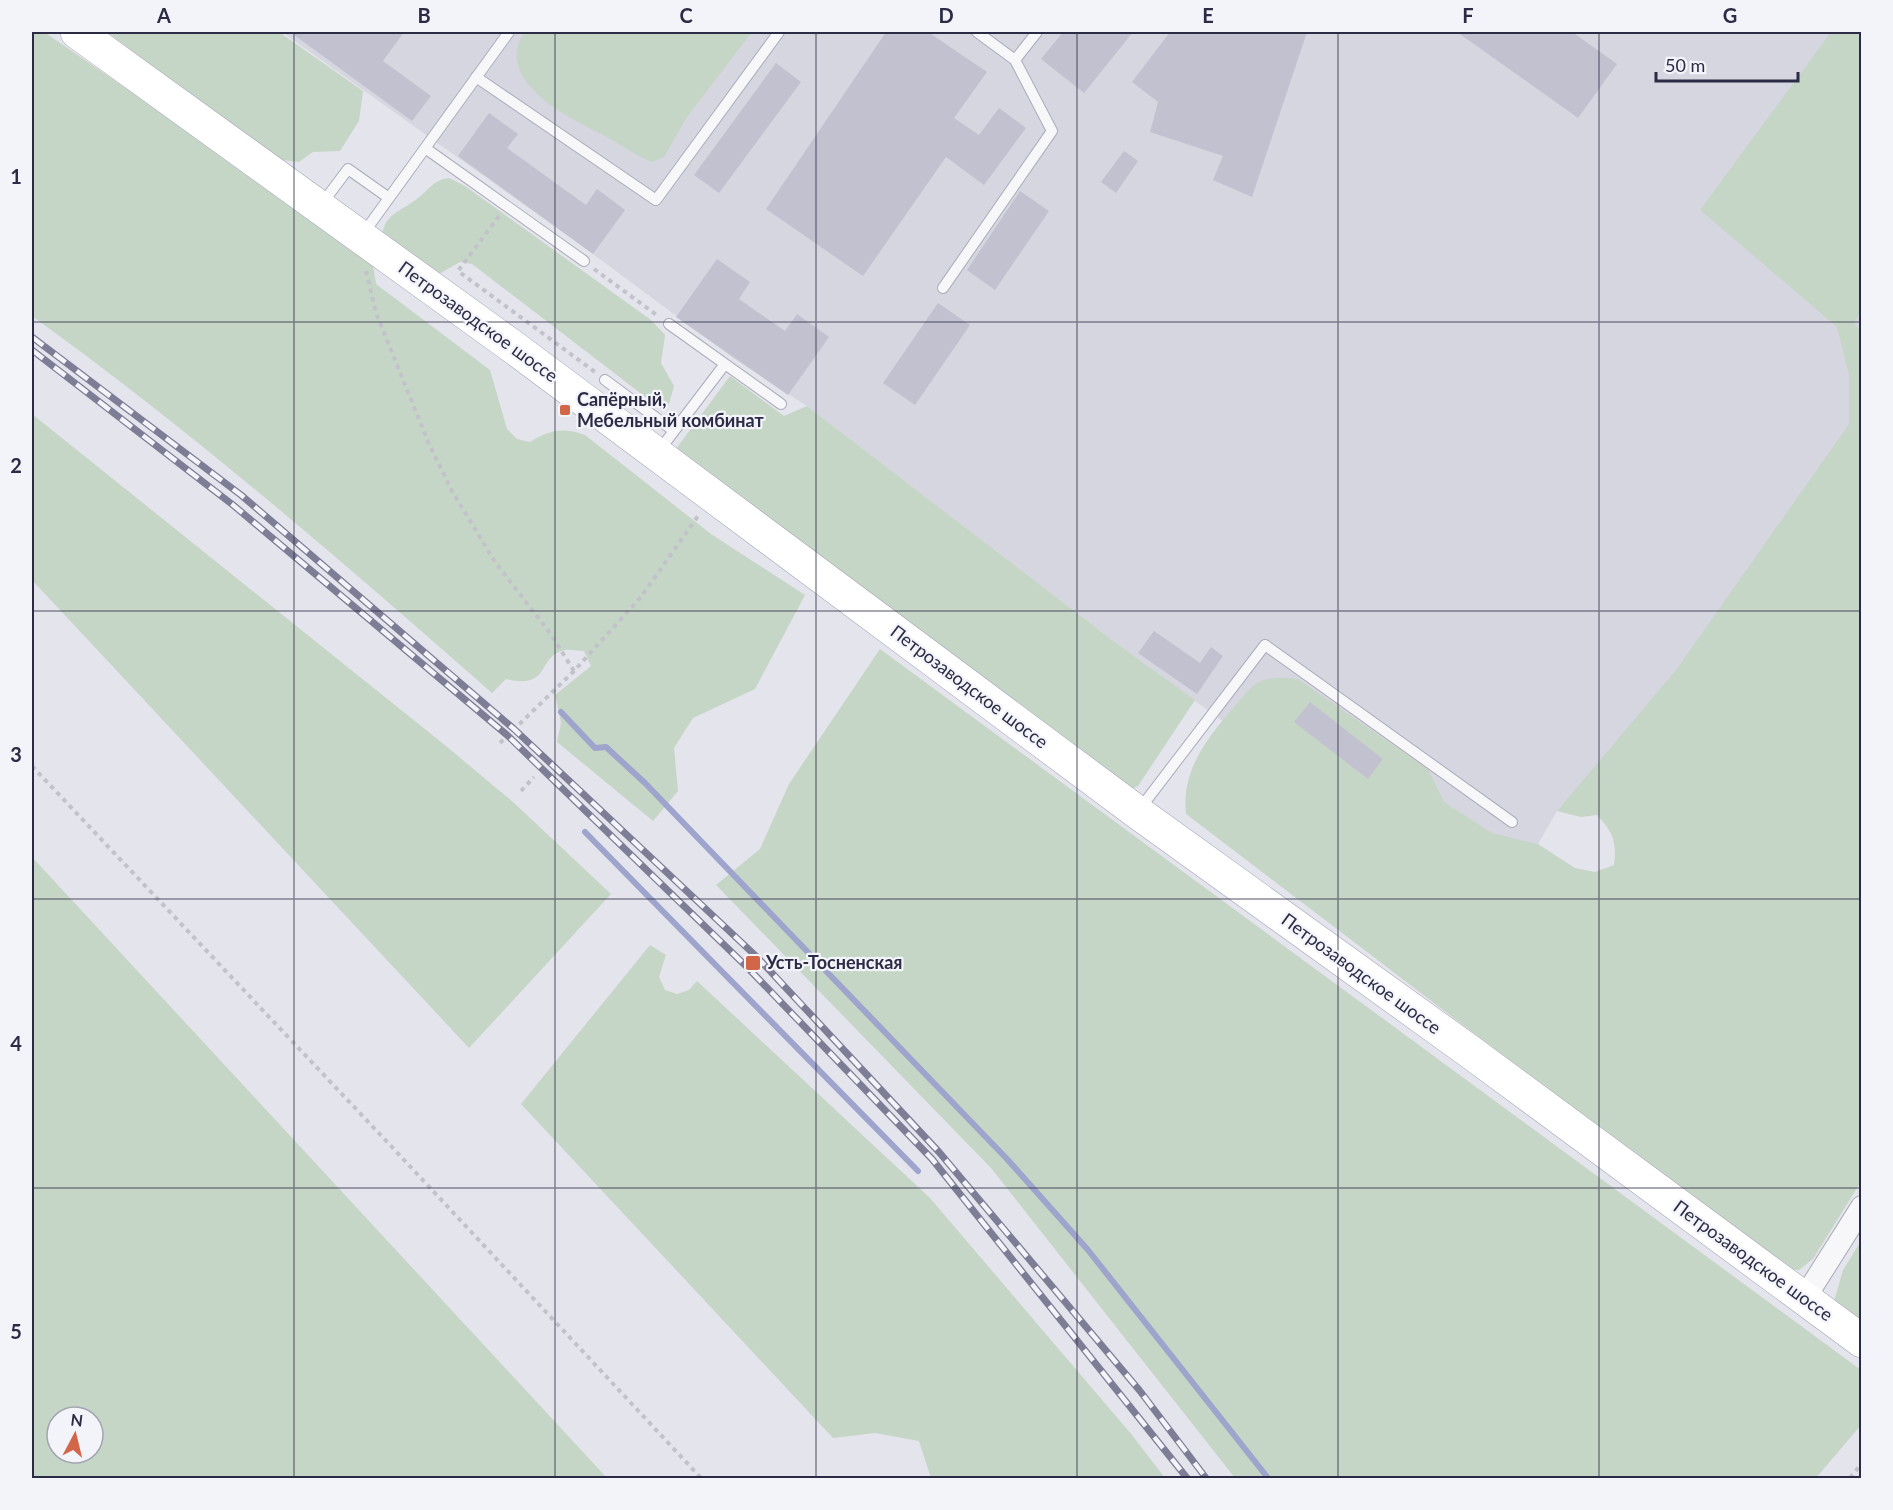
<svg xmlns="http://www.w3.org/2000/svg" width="1893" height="1510" font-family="Lato,sans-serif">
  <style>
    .built { fill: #d6d6e1 }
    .green { fill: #c5d6c6; fill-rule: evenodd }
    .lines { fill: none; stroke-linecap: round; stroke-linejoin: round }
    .stream { stroke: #9ea4cc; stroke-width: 6 }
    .building { fill: #c1c1cf }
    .service-casing { stroke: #acacba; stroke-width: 12 }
    .minor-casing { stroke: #acacba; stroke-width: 24 }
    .primary-casing { stroke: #a3a3b8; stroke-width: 34 }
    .path { stroke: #c2c2cb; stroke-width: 4; stroke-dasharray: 4.5 4.5; stroke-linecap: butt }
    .service { stroke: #f7f7fa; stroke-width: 10 }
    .minor { stroke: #f7f7fa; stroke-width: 22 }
    .primary { stroke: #fff; stroke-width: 33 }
    .rail-casing { stroke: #7d7d96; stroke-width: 7 }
    .rail { stroke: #f3f4f9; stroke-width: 4.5; stroke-dasharray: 14; stroke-linecap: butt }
    .grid { fill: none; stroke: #2b2b45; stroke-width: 1.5; stroke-opacity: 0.55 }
    .poi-dot { fill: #d16648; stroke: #f3f4f9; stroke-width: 2 }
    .labels { text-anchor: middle; stroke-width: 4.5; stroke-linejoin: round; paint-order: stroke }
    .street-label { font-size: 18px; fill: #2b2b45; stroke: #f3f4f9 }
    .poi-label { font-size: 18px; font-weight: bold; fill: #2b2b45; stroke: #f3f4f9; text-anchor: start }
    .neatline { fill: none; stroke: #2b2b45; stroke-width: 2 }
    .grid-label { font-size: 20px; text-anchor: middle; font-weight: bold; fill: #2b2b45 }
  </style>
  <rect width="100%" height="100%" fill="#e4e4ec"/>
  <path class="built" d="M282,32H1861V671L1668,686L1557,811L1538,844L1489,916L1116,643L807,406L733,358L593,254Z"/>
  <path class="green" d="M32,32H44L213,148L373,265L376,284L490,370L507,429L517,439L530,442C550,430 562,427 585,435L711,534L805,595L755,689L693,718L674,748L678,791L653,821L557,742L561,723L555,695L591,666L584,651C578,651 570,649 565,650C536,656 552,690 506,679L492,693C343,562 193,432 32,316Z
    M107,32H279L363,91L359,121L340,151L313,152L299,162L282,160L264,152Z
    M524,32H752L687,117L664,157L652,162C634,155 620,144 603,135C568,117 493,81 524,32Z
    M1831,32H1861L1862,308L1854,324L1862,331V1180L1813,1259L1799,1270L1783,1269L1186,814C1181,771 1207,738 1234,707C1240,700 1246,692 1253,686C1265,676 1284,677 1298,679L1428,769L1444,802L1492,833L1538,844L1575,868L1595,872L1614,865C1617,842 1613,832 1597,815L1581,817L1557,811L1676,670L1849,424V375L1837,327L1700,210Z
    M449,178L465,186L651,320L665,335L661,363L674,386L669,404L661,408L648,399L472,264L460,262L439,274L383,237C381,215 404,210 418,198C430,189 433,180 449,178Z
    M730,376L784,416L807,406L1116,643L1195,700L1138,786L1125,792L673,453Z
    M32,414L446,746L513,802L611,894L469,1048L32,580Z
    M880,649L1861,1370V1425L1816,1478H1235L991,1168L716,885L760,849L789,784Z
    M32,857L607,1478H32ZM57,1417H93V1453H57Z
    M650,945L666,955L659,977L665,990L677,994L689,990L697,981L930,1198L1132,1435L1165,1478H931L919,1441L875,1433L833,1438L521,1104Z
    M1861,1241V1328L1833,1305L1843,1270Z"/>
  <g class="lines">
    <path class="stream" d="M561,712L595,748L606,747L645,783L1007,1159L1088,1250L1268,1478
      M585,832L918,1171"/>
  </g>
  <path class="building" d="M290,32H404L383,61L431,96L412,121Z
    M886,32H928L987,72L954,118L979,135L999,108L1026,128L984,185L946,157L863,276L766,209Z
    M1063,32H1133L1084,93L1041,59Z
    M1170,32H1307L1252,197L1213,180L1223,156L1150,132L1158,102L1132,82Z
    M1457,32H1572L1617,64L1578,118Z
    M776,63L801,82L719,193L694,175Z
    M489,113L518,134L507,148L586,205L597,189L625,210L593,254L458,156Z
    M1124,151L1138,161L1116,193L1101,182Z
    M1020,191L1049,211L995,290L967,270Z
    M717,259L750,282L739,299L785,331L797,314L829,337L788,395L676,317Z
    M938,303L970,325L915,405L883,383Z
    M1154,631L1200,663L1211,647L1223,656L1197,694L1138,653Z
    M1310,702L1383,759L1368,779L1294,722Z"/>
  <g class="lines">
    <g class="service-casing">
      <path id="service" d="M977,32L1015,60L1037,32
        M476,77L656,200L779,32
        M425,148L584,261
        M389,198L509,32
        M321,205L348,169L389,198L363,234
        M943,288L1052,131L1015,60
        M669,324L781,404
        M605,380L674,431
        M658,452L725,364
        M1139,810L1265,645L1512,822"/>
    </g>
    <g class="minor-casing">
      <path id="minor" d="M1804,1299L1862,1207"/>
    </g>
    <g class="primary-casing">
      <path id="primary" d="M77,32L509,344L1137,812L1469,1051L1862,1341"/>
    </g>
    <path class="path" d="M499,216L458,271L595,372
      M594,269L658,316
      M366,271L376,313L429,444L452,491L495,562L550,633L574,671
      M500,743L574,671L641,597L698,516
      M32,766L391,1146L701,1478
      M521,791L534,777
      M1850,1478L1862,1463"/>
    <use href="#service" class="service"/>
    <use href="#minor" class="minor"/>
    <use href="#primary" class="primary"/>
    <g class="rail-casing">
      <path id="rail" d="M32,337L241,495L514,729L758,958L939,1152L1140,1391L1206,1478
        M32,350L233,505L507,735L748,968L932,1159L1187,1478"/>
    </g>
    <use href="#rail" class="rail"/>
  </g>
  <path class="grid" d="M294,32V1478M555,32V1478M816,32V1478M1077,32V1478M1338,32V1478M1599,32V1478M32,322H1862M32,611H1862M32,899H1862M32,1188H1862"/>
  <g class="poi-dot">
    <rect x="559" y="404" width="12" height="12" rx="3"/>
    <rect x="745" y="955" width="16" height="16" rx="3"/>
  </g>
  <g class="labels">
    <g class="street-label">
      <text transform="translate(478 322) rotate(36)" y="6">Петрозаводское шоссе</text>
      <text transform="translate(969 687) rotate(37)" y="6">Петрозаводское шоссе</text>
      <text transform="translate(1361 974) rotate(36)" y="6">Петрозаводское шоссе</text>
      <text transform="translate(1753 1261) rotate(36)" y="6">Петрозаводское шоссе</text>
    </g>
    <g class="poi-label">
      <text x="577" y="406">Сапёрный,<tspan x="577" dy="21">Мебельный комбинат</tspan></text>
      <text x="766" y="969">Усть-Тосненская</text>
    </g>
  </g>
  <rect width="1893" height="1510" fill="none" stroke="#f3f4f9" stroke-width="66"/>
  <g transform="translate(75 1435) rotate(7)"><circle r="28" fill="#f3f4f9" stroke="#a3a4b1" stroke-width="1.5"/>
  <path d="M0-4.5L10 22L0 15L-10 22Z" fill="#d16648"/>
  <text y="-9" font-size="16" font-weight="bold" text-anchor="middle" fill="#2b2b45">N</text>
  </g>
  <path d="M1656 72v9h142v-9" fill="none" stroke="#2b2b45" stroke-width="3"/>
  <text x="1665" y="72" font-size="18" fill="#2b2b45" stroke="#f3f4f9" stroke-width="4.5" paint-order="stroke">50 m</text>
  <rect x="33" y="33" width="1827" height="1444" class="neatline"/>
  <g class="grid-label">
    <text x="164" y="23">A</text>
    <text x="424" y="23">B</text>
    <text x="686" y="23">C</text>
    <text x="946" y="23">D</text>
    <text x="1208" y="23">E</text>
    <text x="1468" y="23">F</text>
    <text x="1730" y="23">G</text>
    <text x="16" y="184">1</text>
    <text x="16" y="473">2</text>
    <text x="16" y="762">3</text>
    <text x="16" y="1051">4</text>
    <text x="16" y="1339">5</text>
  </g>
</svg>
